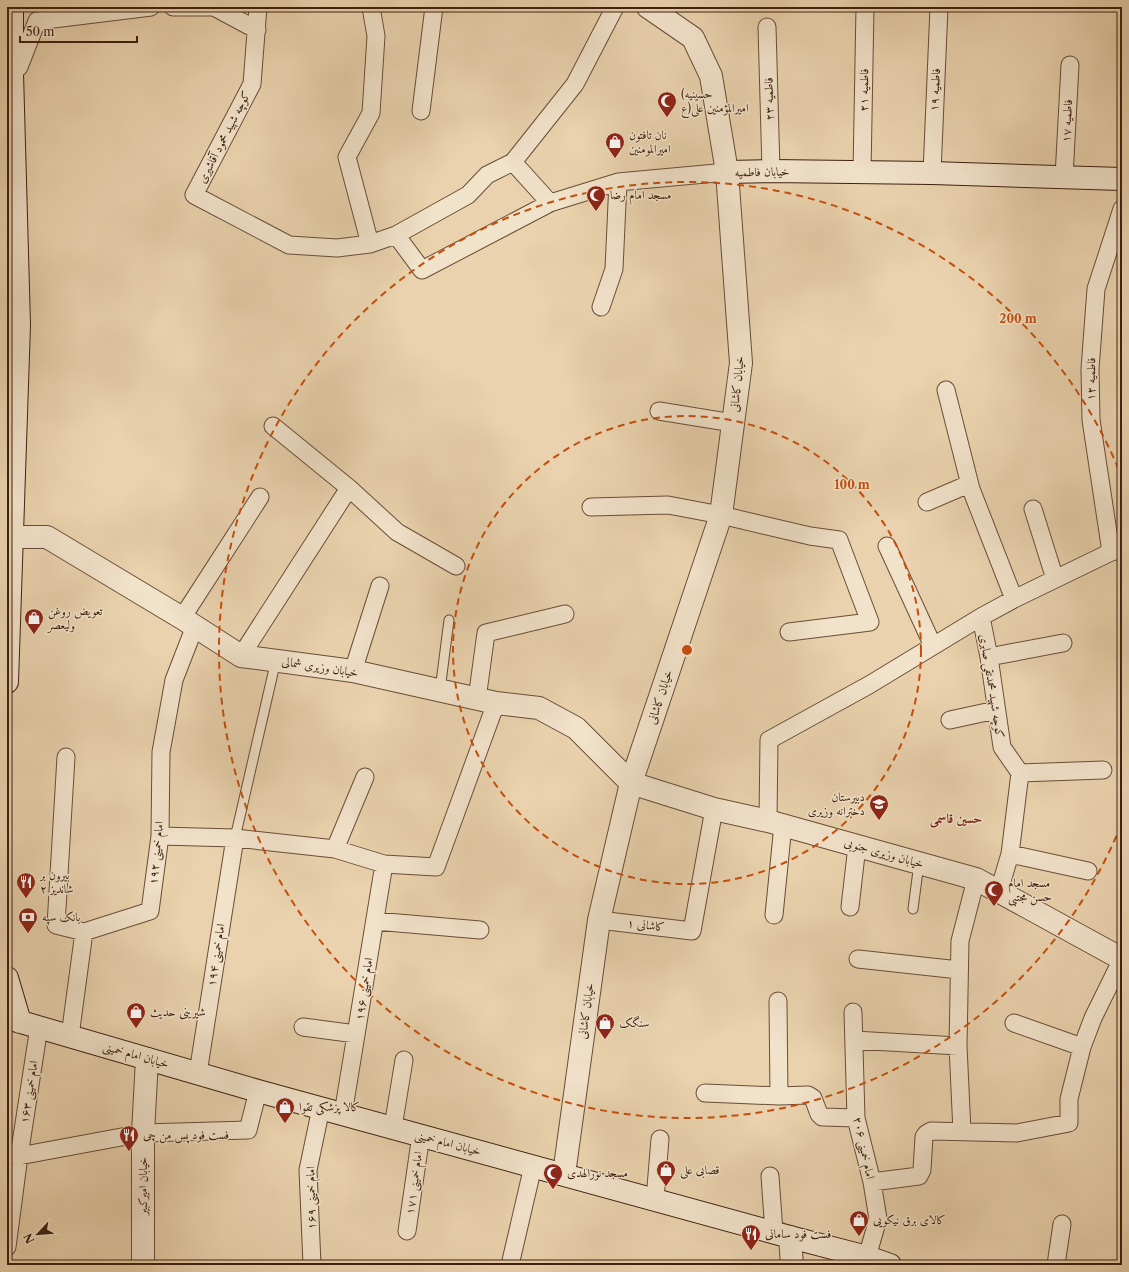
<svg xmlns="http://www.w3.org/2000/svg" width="1129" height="1272" font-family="'Libre Caslon Text',Amiri,serif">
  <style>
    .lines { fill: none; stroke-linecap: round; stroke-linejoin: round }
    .service-casing { stroke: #694d37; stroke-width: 11 }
    .minor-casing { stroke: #694d37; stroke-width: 19 }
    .tertiary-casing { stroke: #694d37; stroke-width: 24 }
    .secondary-casing { stroke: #3e2110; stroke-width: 24 }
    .service { stroke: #f1e2ca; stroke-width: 9 }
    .minor { stroke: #f1e2ca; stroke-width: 17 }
    .tertiary { stroke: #f1e2ca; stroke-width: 22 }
    .secondary { stroke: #f1e2ca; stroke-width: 22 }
    .ring { fill: none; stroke: #c64e0d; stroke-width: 2; stroke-dasharray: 7 5 }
    .labels { text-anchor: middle; stroke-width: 3; stroke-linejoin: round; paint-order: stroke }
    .street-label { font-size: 12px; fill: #3e2110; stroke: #f1e2ca }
    .poi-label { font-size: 12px; fill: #3e2110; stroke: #f1e2ca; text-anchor: start }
    .neighbourhood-label { font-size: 13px; font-weight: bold; fill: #7a1f14; stroke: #f1e2ca }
    .centre { fill: #c64e0d; stroke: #f1e2ca; stroke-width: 2 }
    .ring-label { font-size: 12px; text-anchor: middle; font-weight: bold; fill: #c64e0d; stroke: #f1e2ca; stroke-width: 3; stroke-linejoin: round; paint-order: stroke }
  </style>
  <rect width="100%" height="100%" fill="#e9d2ad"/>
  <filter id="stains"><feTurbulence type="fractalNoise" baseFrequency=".005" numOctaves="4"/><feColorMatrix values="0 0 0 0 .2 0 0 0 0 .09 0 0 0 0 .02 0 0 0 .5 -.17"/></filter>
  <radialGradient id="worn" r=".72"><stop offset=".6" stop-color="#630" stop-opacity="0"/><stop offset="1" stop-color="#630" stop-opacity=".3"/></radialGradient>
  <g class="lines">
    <g class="service-casing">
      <path id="service" d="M440,690L449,620
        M235,838L276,660
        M913,909L919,863"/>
    </g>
    <g class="minor-casing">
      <path id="minor" d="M173,7H214L257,30
        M258,7L252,84L194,195L289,245L337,248L370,244L396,235L468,195L487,175L513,162
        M767,27L771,171
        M12,73L19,67L37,21L151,7
        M421,111L434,7
        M862,172L865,7
        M932,173L939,7
        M1064,177L1070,65
        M550,203L513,162L575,84L615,7
        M396,235L422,270L550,203L618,182L727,172
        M370,244L347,157L371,113L376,36L371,7
        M601,307L614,269L618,182
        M946,390L971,489L1014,599
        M659,411L733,423
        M273,426L349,488L397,532L456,566
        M927,502L969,484
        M591,507L668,505L721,515L810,536L839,540L870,622L789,632
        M1033,509L1055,579
        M887,546L933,646
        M1111,552L1091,420L1090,369L1096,289L1122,209
        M981,617L989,657L1002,747L1020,773L1010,854L999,891
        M182,618L260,497
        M241,656L349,488
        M989,657L1063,643
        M353,671L380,586
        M477,699L486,633L565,614
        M950,720L996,710
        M66,757L56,925L84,932
        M1020,773L1103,770
        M768,821L769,740L869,685L981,617L1014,599L1111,552L1122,550
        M160,836L235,838L335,849L384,864L436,867L496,703
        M335,849L365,777
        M1010,854L1088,871
        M850,907L857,846
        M774,915L783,825
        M599,920L692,931L714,809
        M375,921L480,930
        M858,959L959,970
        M778,1001L779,1096
        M853,1012L856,1118L872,1182L878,1219L867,1257
        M1014,1023L1082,1047
        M303,1027L356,1034
        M70,1036L84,932L150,911L160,836L161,752L174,680L195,626
        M854,1040L958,1046
        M198,1073L235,838
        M705,1093L779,1096L808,1095L813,1098L819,1114L822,1117L856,1118
        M343,1114L384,864
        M393,1127L404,1060
        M962,1132L958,1046L960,941L976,879
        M7,1154L19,1156L143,1133L248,1130L258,1091
        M770,1176L774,1232
        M872,1182L919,1176L922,1170L924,1137L926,1134L931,1131L1017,1133L1069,1123V1099L1082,1047L1093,1018L1122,959
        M655,1199L660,1139
        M407,1231L421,1135
        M7,1247L19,1156L39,1027
        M312,1265L308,1170L321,1108
        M510,1265L533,1166
        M1056,1265L1062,1224"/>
    </g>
    <g class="tertiary-casing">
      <path id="tertiary" d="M11,537H47L182,618L241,656L353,671L496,703L539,708L576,728L631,783L714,809L768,821L976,879L1122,959
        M564,1174L599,920L631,783L721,515L741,363L727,172L711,76L693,38L648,7
        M790,1237L792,1265
        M143,1265V1133L147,1059"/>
    </g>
    <g class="secondary-casing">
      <path id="secondary" d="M727,172L771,171L932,173L1122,179
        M7,682L19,325L12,73V7
        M7,978L20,1022
        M7,1018L258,1091L790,1237L867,1257L890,1265"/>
    </g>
    <use href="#service" class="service"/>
    <use href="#minor" class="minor"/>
    <use href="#tertiary" class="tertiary"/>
    <use href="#secondary" class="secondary"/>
  </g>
  <g class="ring">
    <circle cx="687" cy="650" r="234"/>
    <path d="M1121 825A468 468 0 1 1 1121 475"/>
  </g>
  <defs>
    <g id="mosque-pin" transform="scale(1)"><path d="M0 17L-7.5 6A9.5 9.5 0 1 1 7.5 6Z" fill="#8f2418" stroke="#f1e2ca"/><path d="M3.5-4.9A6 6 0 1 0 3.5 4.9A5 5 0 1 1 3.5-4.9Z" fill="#fff"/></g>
    <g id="shop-pin" transform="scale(1)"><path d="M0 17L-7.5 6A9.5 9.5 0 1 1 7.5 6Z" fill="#8f2418" stroke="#f1e2ca"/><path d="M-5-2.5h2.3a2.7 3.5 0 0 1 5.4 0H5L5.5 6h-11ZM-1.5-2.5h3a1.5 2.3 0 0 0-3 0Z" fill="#fff"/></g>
    <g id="school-pin" transform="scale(1)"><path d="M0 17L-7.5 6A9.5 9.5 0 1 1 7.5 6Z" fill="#8f2418" stroke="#f1e2ca"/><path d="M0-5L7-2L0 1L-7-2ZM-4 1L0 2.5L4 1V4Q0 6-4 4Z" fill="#fff"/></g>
    <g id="restaurant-pin" transform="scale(1)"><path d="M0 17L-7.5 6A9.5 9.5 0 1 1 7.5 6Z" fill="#8f2418" stroke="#f1e2ca"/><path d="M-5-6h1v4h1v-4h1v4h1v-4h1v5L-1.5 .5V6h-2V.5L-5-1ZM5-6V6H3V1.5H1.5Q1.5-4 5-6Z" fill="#fff"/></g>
    <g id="bank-pin" transform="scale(1)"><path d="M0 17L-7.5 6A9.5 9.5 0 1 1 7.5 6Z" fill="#8f2418" stroke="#f1e2ca"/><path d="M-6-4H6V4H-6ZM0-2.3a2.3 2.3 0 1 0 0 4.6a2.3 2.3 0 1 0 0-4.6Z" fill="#fff"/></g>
  </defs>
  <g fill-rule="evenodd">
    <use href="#mosque-pin" x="667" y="101"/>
    <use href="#shop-pin" x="615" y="142"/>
    <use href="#mosque-pin" x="596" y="195"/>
    <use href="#shop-pin" x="34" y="618"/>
    <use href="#school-pin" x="879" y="804"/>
    <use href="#restaurant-pin" x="26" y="882"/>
    <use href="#mosque-pin" x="994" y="890"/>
    <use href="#bank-pin" x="28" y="917"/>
    <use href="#shop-pin" x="136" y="1012"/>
    <use href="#shop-pin" x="605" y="1023"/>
    <use href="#shop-pin" x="285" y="1107"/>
    <use href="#restaurant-pin" x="129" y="1135"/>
    <use href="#shop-pin" x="666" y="1170"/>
    <use href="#mosque-pin" x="553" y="1173"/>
    <use href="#shop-pin" x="859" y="1220"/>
    <use href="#restaurant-pin" x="751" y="1234"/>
  </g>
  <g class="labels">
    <g class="street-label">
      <text transform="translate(864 90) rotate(-89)" y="4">فاطمیه ۲۱</text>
      <text transform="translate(935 90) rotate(-87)" y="4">فاطمیه ۱۹</text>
      <text transform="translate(769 99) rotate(-91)" y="4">فاطمیه ۲۳</text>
      <text transform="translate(1067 121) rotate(-87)" y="4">فاطمیه ۱۷</text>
      <text transform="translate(224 137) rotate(-63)" y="4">کوچه شهید محمود آقاشیری</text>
      <text transform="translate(762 172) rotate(-1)" y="4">خیابان فاطمیه</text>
      <text transform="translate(1091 379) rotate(-89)" y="4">فاطمیه ۱۲</text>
      <text transform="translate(737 384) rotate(-84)" y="4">خیابان کاشانی</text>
      <text transform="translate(320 667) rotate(9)" y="4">خیابان وزیری شمالی</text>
      <text transform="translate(992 686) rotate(81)" y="4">کوچه شهید محمدتقی صابری</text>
      <text transform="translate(660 697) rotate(-72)" y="4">خیابان کاشانی</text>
      <text transform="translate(156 853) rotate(-84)" y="4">امام خمینی ۱۹۲</text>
      <text transform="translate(884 853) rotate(16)" y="4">خیابان وزیری جنوبی</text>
      <text transform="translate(646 925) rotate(7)" y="4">کاشانی ۱</text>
      <text transform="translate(216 955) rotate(-81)" y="4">امام خمینی ۱۹۴</text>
      <text transform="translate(364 989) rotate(-81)" y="4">امام خمینی ۱۹۶</text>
      <text transform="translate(586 1011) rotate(-82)" y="4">خیابان کاشانی</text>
      <text transform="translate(136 1055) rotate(16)" y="4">خیابان امام خمینی</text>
      <text transform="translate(29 1092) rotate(-81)" y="4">امام خمینی ۱۶۳</text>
      <text transform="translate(448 1143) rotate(15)" y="4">خیابان امام خمینی</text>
      <text transform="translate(864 1148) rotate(78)" y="4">امام خمینی ۲۰۶</text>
      <text transform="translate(414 1183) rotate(-82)" y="4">امام خمینی ۱۷۱</text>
      <text transform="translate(143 1186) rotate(-90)" y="4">خیابان امیرکبیر</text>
      <text transform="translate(311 1198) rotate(-91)" y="4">امام خمینی ۱۶۹</text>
    </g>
    <g class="poi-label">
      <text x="681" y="98">(حسینیه<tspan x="681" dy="14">امیرالمؤمنین علی(ع</tspan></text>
      <text x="629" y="139">نان تافتون<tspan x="629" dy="14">امیرالمومنین</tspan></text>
      <text x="610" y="199">مسجد امام رضا</text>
      <text x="48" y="615">تعویض روغن<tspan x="48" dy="14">ولیعصر</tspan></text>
      <text x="865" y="801" text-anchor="end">دبیرستان<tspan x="865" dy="14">دخترانه وزیری</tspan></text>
      <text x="40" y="879">بیرون بر<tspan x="40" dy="14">شاندیز ۲</tspan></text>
      <text x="1008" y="887">مسجد امام<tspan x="1008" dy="14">حسن مجتبی</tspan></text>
      <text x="42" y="921">بانک سپه</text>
      <text x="150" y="1016">شیرینی حدیث</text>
      <text x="619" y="1027">سنگک</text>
      <text x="299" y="1111">کالا پزشکی تقوا</text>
      <text x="143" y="1139">فست فود پس من چی</text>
      <text x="680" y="1174">قصابی علی</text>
      <text x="567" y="1177">مسجد نورالهدی</text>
      <text x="873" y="1224">کالای برق نیکویی</text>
      <text x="765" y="1238">فست فود سامانی</text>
    </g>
    <g class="neighbourhood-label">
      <text x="956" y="823">حسین قاسمی</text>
    </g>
  </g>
  <circle cx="687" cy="650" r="6" class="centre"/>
  <g class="ring-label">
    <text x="1018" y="323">200 m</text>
    <text x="852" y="489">100 m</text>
  </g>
  <rect width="1129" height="1272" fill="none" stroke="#e9d2ad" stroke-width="24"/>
  <rect x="8" y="8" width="1113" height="1256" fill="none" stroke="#3e2110" stroke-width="2"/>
  <rect x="12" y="12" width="1105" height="1248" fill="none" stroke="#3e2110"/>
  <g transform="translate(38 1234) rotate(244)" stroke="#f1e2ca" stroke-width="3" paint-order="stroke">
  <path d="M0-3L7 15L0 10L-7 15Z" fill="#3e2110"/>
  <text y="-6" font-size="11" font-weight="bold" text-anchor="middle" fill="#3e2110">N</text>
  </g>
  <path d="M20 36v6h117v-6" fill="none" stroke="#3e2110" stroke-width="2"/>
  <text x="26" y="36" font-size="12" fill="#3e2110" stroke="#f1e2ca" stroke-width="3" paint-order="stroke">50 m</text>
  <rect width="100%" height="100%" filter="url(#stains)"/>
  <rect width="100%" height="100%" fill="url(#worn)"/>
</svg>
